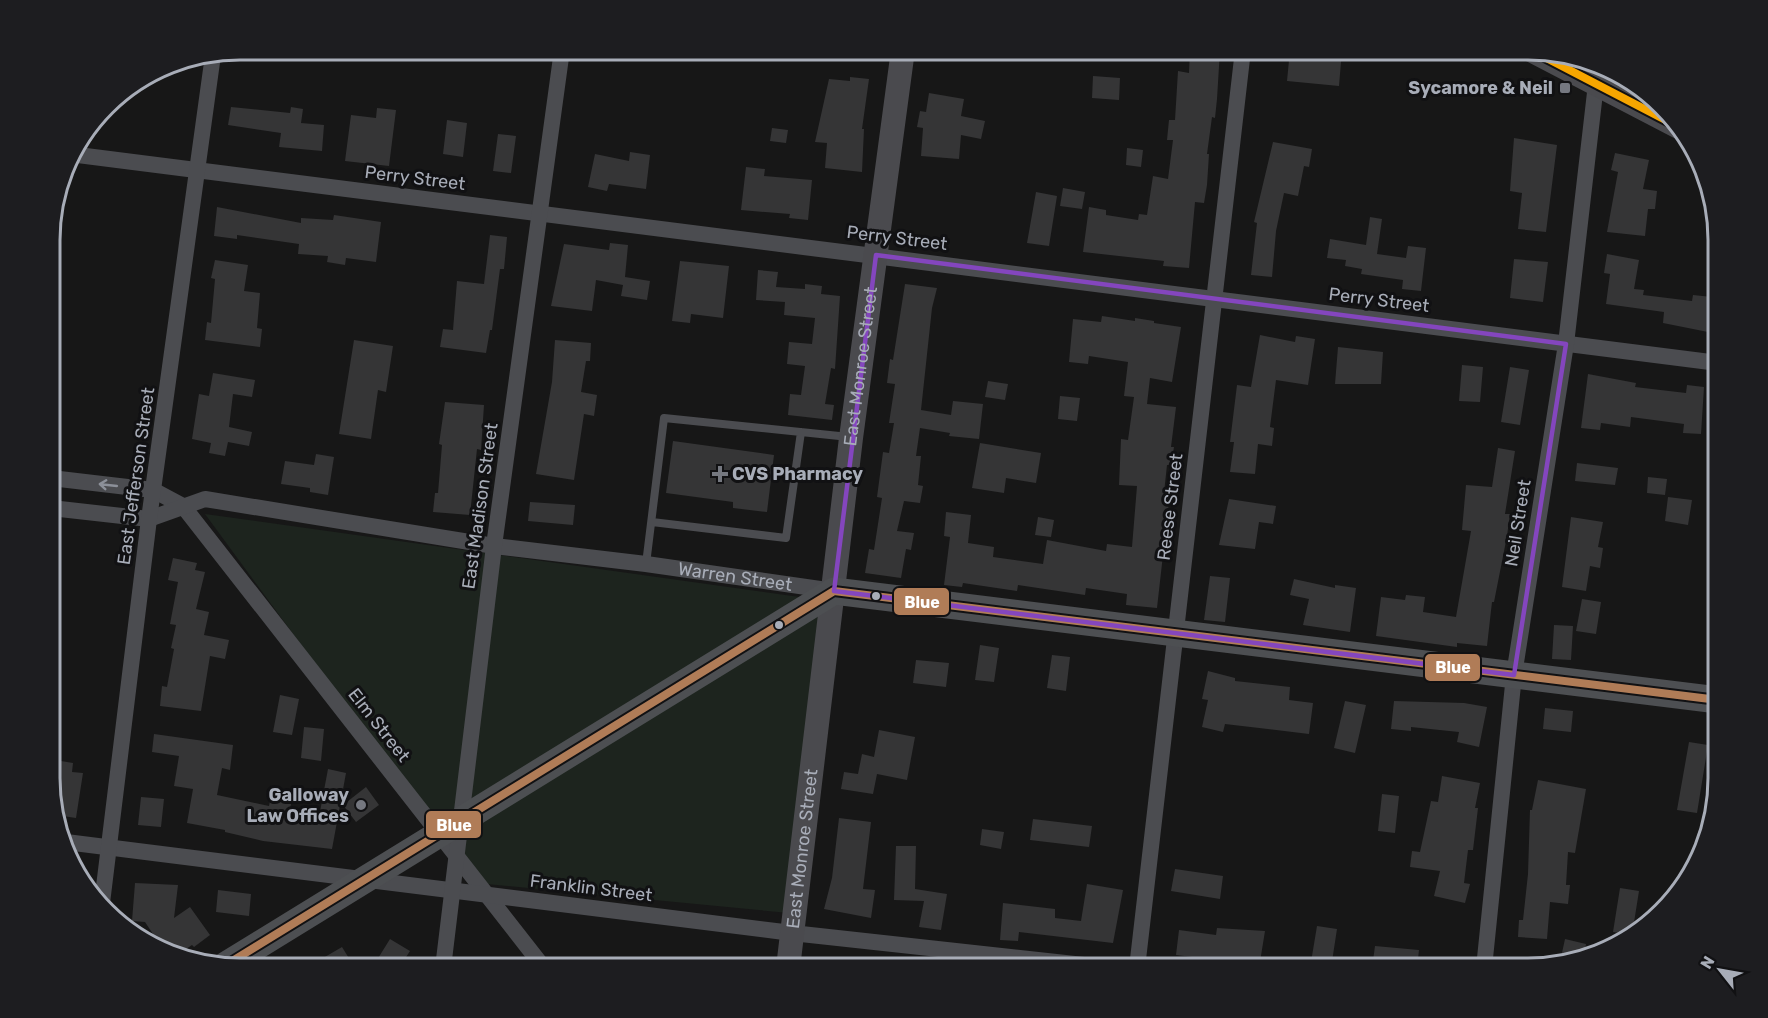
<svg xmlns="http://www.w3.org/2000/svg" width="1768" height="1018" font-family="Rubik,sans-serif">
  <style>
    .green { fill: #1d241e }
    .building { fill: #353536 }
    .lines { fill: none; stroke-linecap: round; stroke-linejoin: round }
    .lane { stroke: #4b4c50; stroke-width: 8 }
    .street { stroke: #4b4c50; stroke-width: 16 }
    .secondary { stroke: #4a4a4e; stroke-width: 24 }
    .primary { stroke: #4d4f52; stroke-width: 27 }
    .bus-1-casing { stroke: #111113; stroke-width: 12 }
    .bus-2-casing { stroke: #111113; stroke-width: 12 }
    .bus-1 { stroke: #b07c57; stroke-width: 8 }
    .bus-2 { stroke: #f7a600; stroke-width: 8 }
    .oneway { stroke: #8c9099 }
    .marked { fill: none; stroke: #8446be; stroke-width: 4.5; stroke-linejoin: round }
    .poi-dot { fill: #757880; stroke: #111113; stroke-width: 2 }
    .bus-dot { fill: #a8adb8; stroke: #111113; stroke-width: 2 }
    .labels { text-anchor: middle; stroke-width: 6; stroke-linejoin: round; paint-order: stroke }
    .poi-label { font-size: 18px; font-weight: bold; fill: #a8adb8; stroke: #111113; text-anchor: end }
    .street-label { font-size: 18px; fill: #a8adb8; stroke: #111113 }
    .rim { fill: none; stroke: #a8adb8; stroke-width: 3 }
    .line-badge { stroke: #111113; stroke-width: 2 }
    .badge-label { font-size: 16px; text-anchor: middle; font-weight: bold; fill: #fff }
  </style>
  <rect width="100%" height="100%" fill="#171717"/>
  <path class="green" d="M205,514L821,600L789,913L476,883Z"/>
  <path class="building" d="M1190,50H1220L1217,99L1215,118L1212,117L1207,154H1209L1207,185L1204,203L1195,202L1189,268L1163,266L1164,261L1083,252L1089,207L1106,210V215L1138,220L1139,214L1147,215L1153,176L1168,179L1173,140H1167L1169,120H1175L1178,71L1189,73Z
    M1290,50H1342L1339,86L1287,81Z
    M1093,76L1120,78L1119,100L1092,98Z
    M850,77L869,79L862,129H864L862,172L825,168L827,143L815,142L829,79L850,81Z
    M929,93L964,99L961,116L985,121L981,139L961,135L959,159L921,156L923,128L917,127L920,111L926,112Z
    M231,107L290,113L291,107L303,109L301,123L324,125L322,151L279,147L281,133L228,125Z
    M377,108L396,110L389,166L345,161L351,115L376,118Z
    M447,120L467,123L463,157L443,154Z
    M772,128L788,130L786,143L770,141Z
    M498,134L516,136L511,173L493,171Z
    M1514,138L1557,145L1546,232L1518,229L1522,193L1510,191Z
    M1273,142L1312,149L1309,167L1304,166L1298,196L1284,193L1276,231L1272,277L1251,275L1257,223L1254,222Z
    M1127,148L1143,150L1141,167L1126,165Z
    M630,152L650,155L646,189L609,184L607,191L588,187L595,154L629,161Z
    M1615,153L1649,160L1643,189L1657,191L1655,209H1648L1645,236L1607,232L1618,172L1611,170Z
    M746,167L765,169L764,176L812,180L808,220L789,218L790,214L741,210Z
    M1063,188L1085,192L1082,209L1060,206Z
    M1036,192L1057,196L1049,246L1027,243Z
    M217,207L301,223V218L333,220L334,215L381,222L376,262L346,258L345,265L327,262L328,256L298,254L299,244L237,235V239L214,236Z
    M1370,217L1382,219L1377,254L1406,258L1408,246L1426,248L1421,291L1402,289L1403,280L1361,274L1362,269L1345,266L1346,260L1327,258L1330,239L1366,245Z
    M490,235L507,237L504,269H500L492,330H490L486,353L440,347L443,329L453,330L457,281L484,284Z
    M610,243L628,245L625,277L650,281L647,300L621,296L623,285L596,280L592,311L551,306L564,244L609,250Z
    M1607,254L1639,260L1634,289L1644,290L1643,295L1692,301L1693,295L1712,297L1708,332L1663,323L1664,312L1606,304L1610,274L1604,273Z
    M1514,259L1548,262L1543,302L1510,298Z
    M215,260L248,265L244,291L260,293L257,328L262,329L260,347L205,340L207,322L211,323L215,279L211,278Z
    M680,261L729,266L723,318L691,314L690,323L672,321Z
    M758,270L778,272L776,287L805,289V284L822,286L821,294L840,296L835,369L831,368L825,404L834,405L832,420L788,415L790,394L801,395L805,366L787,364L789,342L812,344L815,318L784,315L785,302L756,300Z
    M905,284L937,288L932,308L921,410L951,415L953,401L983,404L979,439L949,436L950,433L920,428L916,456H921L918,485L923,486L920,503L904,501L897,531L914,533L911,550L906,549L901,578L865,573L869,549L874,550L882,498L877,497L883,452L889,453L894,423H889L895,384L887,383L890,359L893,360Z
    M1102,316L1135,321V318L1154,321V323L1181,327L1172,382L1150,378L1147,404L1176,407L1171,447H1174L1171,465H1167L1163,502H1169L1157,608L1126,605L1127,594L1086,588L1085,595L1018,585L1017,591L963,583L962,587L944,585L950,537L944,536L946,512L971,515L968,543L994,547L993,557L1043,564L1047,540L1106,551L1107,544L1132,547L1137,486L1119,485L1121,439L1128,440L1134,397L1124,396L1128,362L1089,356L1088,364L1069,362L1073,319L1101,322Z
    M1260,335L1295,342L1296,336L1315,339L1308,385L1276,380L1270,427L1274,428L1272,446L1258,444L1255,474L1230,472L1234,442H1230L1237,385L1251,387Z
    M354,340L393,346L386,392L378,390L371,439L339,434Z
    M555,340L591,343L590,361H586L581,392L597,395L594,416L584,414L574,480L536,474L552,382Z
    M1338,347L1383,352L1381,384H1335Z
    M1462,365L1483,367L1480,402L1459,401Z
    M1510,367L1529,370L1520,425L1501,422Z
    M213,373L255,380L252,397L233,394L229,427L252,432L249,446L228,442L225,456L209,453L211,443L192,439L199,394L209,396Z
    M1588,374L1636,383L1635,387L1686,393L1687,385L1704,387L1701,434L1683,433L1684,424L1631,417L1630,427L1601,423L1600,430L1581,428Z
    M988,381L1008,384L1005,400L985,397Z
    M1060,396L1080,398L1077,421L1058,419Z
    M445,402L484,405L481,450L477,449L470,515L433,512L435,493H438L442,445L439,444Z
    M673,441L774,455L767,512L733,508V502L666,493Z
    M980,443L1041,453L1036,483L1006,478L1004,493L972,488Z
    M1498,448L1515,451L1505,514H1510L1507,536L1494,602H1492L1487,646L1457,643V647L1376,636L1381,597L1405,600L1406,595L1425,597L1423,612L1456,617L1471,531L1462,530L1466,485L1492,487Z
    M316,454L334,457L328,495L310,492V488L281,484L285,461L314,465Z
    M1577,463L1618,468L1615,485L1575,481Z
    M1648,477L1667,479L1665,495L1647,493Z
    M1668,497L1692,500L1688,525L1665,521Z
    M1229,499L1276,506L1273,524L1259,522L1255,549L1219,545Z
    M530,502L575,505L573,525L528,521Z
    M1038,517L1054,520L1051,537L1035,535Z
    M1571,517L1603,522L1598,547L1603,548L1600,568L1590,566L1586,591L1562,587Z
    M173,558L197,563L195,570L205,572L196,609L209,612L204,635L229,640L225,659L210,656L201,711L160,706L162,686L167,687L174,649L171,648L176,625L170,624L178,582L168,580Z
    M1210,576L1230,578L1225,622L1204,620Z
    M1294,579L1335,588V585L1356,588L1350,632L1303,625L1309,599L1290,595Z
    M1582,599L1601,602L1596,634L1576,631Z
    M1554,625L1573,626L1571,660L1552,659Z
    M980,645L999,648L994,682L975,680Z
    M1052,655L1070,657L1066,691L1047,688Z
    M916,660L949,663L946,687L913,683Z
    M1208,671L1235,678V681L1290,687L1289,700L1313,703L1309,734L1225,724L1223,732L1202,727L1208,700L1202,699Z
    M280,695L299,699L292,735L273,732Z
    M1345,701L1366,705L1355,753L1334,748Z
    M1394,701L1464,703L1487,707L1479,747L1457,742L1459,732L1411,727V731L1391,729Z
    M1545,708L1573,711L1571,732L1543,729Z
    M304,727L324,729L321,761L301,758Z
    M879,730L915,737L907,780L877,774L873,794L841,789L844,772L858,774L862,754L874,757Z
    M154,734L233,745L230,770L222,768L217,795L269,806L271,796L292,799L289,814L319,817L328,769L346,773L332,849L263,841L225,832V830L187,823L193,789L174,786L179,756L152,752Z
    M1689,742L1708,745L1697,813L1677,810Z
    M61,761L73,763L72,772L83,773L76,818L56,815L54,810Z
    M1442,776L1480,783L1475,808H1478L1473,850H1468L1464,883L1470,884L1465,903L1434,896L1440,871L1410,867L1412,851L1420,852L1431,801L1438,802Z
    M1538,780L1586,789L1575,853L1568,852L1566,885H1570L1568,904L1550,902L1547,939L1518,937L1519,920H1523L1528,874L1530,810H1532Z
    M366,787L379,805L356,822L343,805Z
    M1382,794L1399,796L1395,833L1378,831Z
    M141,797L164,799L161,827L138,825Z
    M839,818L871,822L863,889L875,890L871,918L824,909L832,878Z
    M1033,819L1092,826L1089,847L1030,840Z
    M982,829L1004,832L1001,849L980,845Z
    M896,846H916L915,889L947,894L941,930L919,927L924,901L894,900Z
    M1175,869L1223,876L1220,899L1171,891Z
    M135,883L178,885L174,918L190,907L210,935L194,947L192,945L180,953L146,944L155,937L145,922L132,921Z
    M1087,884L1123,890L1113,943L1019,932L1018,941L1000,940L1003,903L1055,909V918L1081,921Z
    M1620,888L1639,891L1632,935L1613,932Z
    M218,890L251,894L249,916L216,912Z
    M1317,926L1337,929L1331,968H1310Z
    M1217,928L1265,931L1259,968H1239L1240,963L1176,955L1179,930L1216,935Z
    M390,939L410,951L399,968H372Z
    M1565,939L1586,944L1584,955L1560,962Z
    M1375,946L1419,950L1417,968H1372Z
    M342,947L355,968H306Z"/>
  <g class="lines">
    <path class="lane" d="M652,522L786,538L801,432
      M646,564L664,418L849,437"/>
    <g class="street">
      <path d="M70,154L1718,363"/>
      <path d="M51,478L153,490L183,506L544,968"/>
      <path id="s1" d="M51,508L149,519L205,499L494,546L646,564L834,591"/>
      <path d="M66,842L792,933L1111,968"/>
      <path d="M102,903L149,519L213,55"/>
      <path d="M443,968L494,546L562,50"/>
      <path d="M1137,968L1243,50"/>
      <path d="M1484,968L1514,675L1566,344L1596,84"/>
    </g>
    <g class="secondary">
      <path d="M1531,50L1679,127"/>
      <path id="s2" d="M788,968L851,438L903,50"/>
    </g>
    <path class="primary" d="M226,965L834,591L1718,700"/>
    <g class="bus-1-casing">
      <path id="bus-1" d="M226,965L834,591L1718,700"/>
    </g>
    <g class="bus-2-casing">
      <path id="bus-2" d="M1531,50L1679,127"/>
    </g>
    <use href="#bus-1" class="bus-1"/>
    <use href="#bus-2" class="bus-2"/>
  </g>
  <defs><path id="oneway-shaft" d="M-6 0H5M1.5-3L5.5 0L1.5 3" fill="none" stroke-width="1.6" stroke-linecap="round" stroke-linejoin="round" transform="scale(1.5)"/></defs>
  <use class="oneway" href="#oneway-shaft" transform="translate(108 485) rotate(-174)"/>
  <path class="marked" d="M876,255L1566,344L1514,675L834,591Z"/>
  <g class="poi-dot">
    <rect x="1559" y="82" width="12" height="12" rx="3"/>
    <path d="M717 465h6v6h6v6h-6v6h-6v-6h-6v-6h6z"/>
    <circle cx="361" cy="805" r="6"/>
  </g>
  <g class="bus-dot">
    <circle cx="876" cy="596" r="5"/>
    <circle cx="779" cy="625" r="5"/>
  </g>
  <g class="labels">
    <g class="poi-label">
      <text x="1553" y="94">Sycamore &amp; Neil</text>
      <text x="732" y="480" text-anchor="start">CVS Pharmacy</text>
      <text x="349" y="801">Galloway<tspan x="349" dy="21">Law Offices</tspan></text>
    </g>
    <g class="street-label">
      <text transform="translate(415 178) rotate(7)" y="6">Perry Street</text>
      <text transform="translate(897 238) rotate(7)" y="6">Perry Street</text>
      <text transform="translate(1379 300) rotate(7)" y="6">Perry Street</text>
      <text dy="6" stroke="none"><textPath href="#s2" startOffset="606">East Monroe Street</textPath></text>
      <text transform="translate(136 476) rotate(-82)" y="6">East Jefferson Street</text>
      <text transform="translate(480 506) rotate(-82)" y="6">East Madison Street</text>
      <text transform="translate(1170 507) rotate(-83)" y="6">Reese Street</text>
      <text transform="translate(1518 523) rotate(-81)" y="6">Neil Street</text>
      <text dy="6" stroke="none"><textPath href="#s1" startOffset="694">Warren Street</textPath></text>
      <text transform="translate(379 725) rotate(52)" y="6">Elm Street</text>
      <text dy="6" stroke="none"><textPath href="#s2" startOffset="120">East Monroe Street</textPath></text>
      <text transform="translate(591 888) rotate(7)" y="6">Franklin Street</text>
    </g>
  </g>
  <path d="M0 0H1768V1018H0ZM240 60H1528A180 180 0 0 1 1708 240V778A180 180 0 0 1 1528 958H240A180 180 0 0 1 60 778V240A180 180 0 0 1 240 60Z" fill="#1d1d20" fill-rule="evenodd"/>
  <path class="rim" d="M240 60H1528A180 180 0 0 1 1708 240V778A180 180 0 0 1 1528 958H240A180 180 0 0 1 60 778V240A180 180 0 0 1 240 60Z"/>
  <g class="line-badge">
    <rect x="893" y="587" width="57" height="29" rx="6" fill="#b07c57"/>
    <rect x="1424" y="653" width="57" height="29" rx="6" fill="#b07c57"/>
    <rect x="425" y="810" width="57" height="29" rx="6" fill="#b07c57"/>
  </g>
  <g class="badge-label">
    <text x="922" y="608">Blue</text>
    <text x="1453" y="673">Blue</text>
    <text x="454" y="831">Blue</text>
  </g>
  <g transform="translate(1720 970) rotate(301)" stroke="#111113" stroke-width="4.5" paint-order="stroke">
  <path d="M0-4.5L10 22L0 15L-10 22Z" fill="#a8adb8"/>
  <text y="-9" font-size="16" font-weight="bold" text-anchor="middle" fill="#a8adb8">N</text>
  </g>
</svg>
